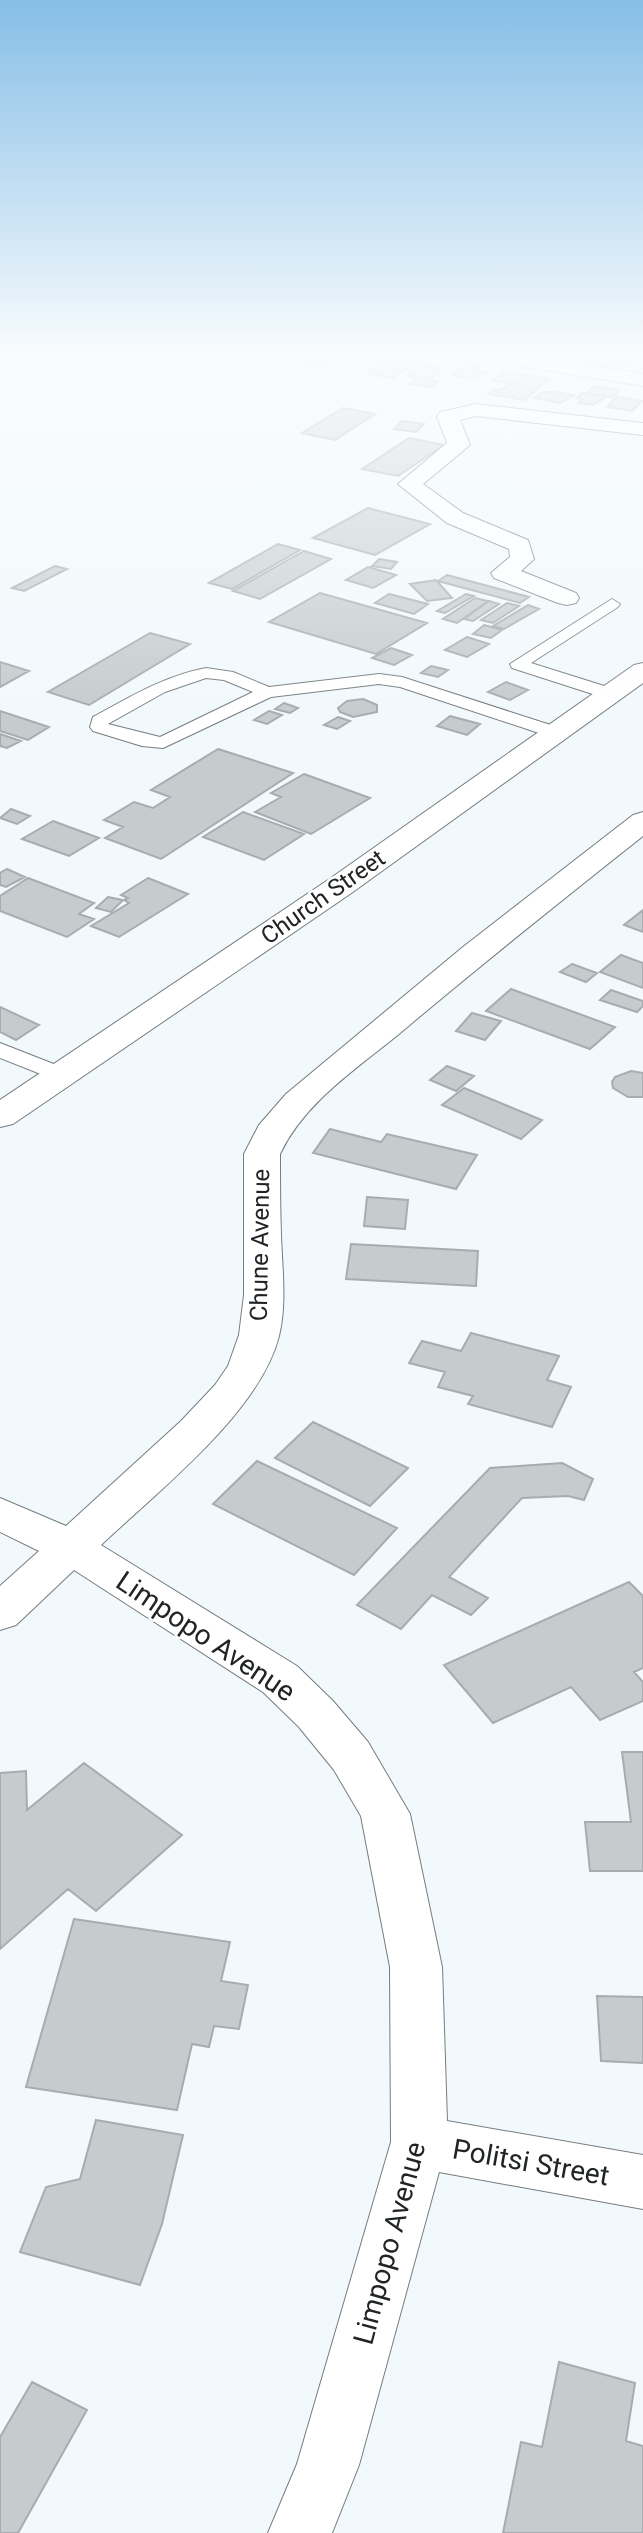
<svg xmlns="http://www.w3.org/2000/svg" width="643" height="2533" font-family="Roboto,sans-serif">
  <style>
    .building { fill: #c5ccce; stroke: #a6acaf; stroke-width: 2 }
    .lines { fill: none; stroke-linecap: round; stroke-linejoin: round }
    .service-casing { stroke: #767c7f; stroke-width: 2 }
    .minor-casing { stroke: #767c7f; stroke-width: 2 }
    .primary-casing { stroke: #767c7f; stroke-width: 2 }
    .service { fill: #fff; fill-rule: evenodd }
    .minor { fill: #fff; fill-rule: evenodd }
    .primary { fill: #fff; fill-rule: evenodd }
    .labels { text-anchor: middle; stroke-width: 5; stroke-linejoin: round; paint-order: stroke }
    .street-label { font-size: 24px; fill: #212425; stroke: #fff }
    .near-street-label { font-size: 28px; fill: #212425; stroke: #fff }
  </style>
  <rect width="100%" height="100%" fill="#f2f9fc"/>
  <path class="building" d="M310,360H335L326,368L306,366Z
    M384,360L391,361L419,360L394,378L368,374L372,372L368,371Z
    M560,360H634L628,366L615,368L593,365L595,363Z
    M466,363L481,366L476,370L487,372L477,379L453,375Z
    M419,365L444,368L433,377L425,379L439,381L431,387L409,384L417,377L409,376L411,374H409Z
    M503,372L549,379L525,400L488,394L494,389L499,390L513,383L493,381Z
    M594,386L620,390L613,397L587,393Z
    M542,392H554L574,395L560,403L534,398Z
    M583,393L607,397L592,405L578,403L582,399L577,398Z
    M617,397L642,401L632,411L607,407Z
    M343,408L375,414L335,440L302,433Z
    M402,421L424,424L416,432L394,429Z
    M409,438L444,445L398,476L362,469Z
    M368,508L430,524L375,555L313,538Z
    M278,544L300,550L232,589L209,583Z
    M304,551L331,559L260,599L233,591Z
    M379,559L397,562L391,569L372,566Z
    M55,566L67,569L24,591L12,588Z
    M368,567L396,575L373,588L346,580Z
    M447,575L529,597L520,603L438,581Z
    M436,580L452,598L427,601L410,584Z
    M320,593L427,623L376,654L269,622Z
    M389,594L428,604L414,614L375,603Z
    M466,594L474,596L445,613L437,611Z
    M475,598L488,601L457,623L443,619Z
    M489,601L499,604L473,621L464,619Z
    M507,603L519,606L493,623L481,620Z
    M528,605L539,609L504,629L493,626Z
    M484,625L502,630L491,638L473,634Z
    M150,633L190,644L89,705L48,692Z
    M467,637L489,644L467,657L445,650Z
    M391,648L412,655L394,665L372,658Z
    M0,662L29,671L0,687Z
    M431,666L448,670L438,677L421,673Z
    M506,682L528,690L510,700L488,692Z
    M363,699L377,705V712L353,717L340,712L338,708L347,701Z
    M284,703L298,708L290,713L275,709Z
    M0,711L49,727L28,740L0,731Z
    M269,711L282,715L267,724L254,720Z
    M450,716L480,724L467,735L437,726Z
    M338,717L350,721L337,729L324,725Z
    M0,734L21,741L7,748L0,746Z
    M218,749L293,773L161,859L105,838L123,827L104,820L134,802L153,808L170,797L151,790Z
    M304,774L370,798L311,834L255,812L281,797L271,793Z
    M11,809L30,816L17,824L0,818Z
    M243,812L304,834L264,860L203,837Z
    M53,821L99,838L69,856L22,839Z
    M7,869L25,877L6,887L0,885V873Z
    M28,878L94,903L79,914L94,919L67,937L0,911V896Z
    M148,878L188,894L119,937L91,926L129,903L124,900L128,898L121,895Z
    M108,897L123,900L111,912L96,908Z
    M643,910V932L624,925Z
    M621,955L643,963V988L600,972Z
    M572,964L597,973L586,982L560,972Z
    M511,989L615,1027L590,1049L486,1011Z
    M611,990L643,1001V1006L637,1012L600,1000Z
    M0,1007L39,1025L16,1040L0,1032Z
    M472,1013L501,1021L485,1040L456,1031Z
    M447,1066L474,1076L456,1091L430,1080Z
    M631,1071L643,1073V1097H628L613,1088L612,1082L615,1077Z
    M464,1088L542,1120L521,1139L442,1105Z
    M330,1129L381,1142L387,1134L477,1155L456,1189L313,1153Z
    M367,1197L408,1200L405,1229L364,1226Z
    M351,1244L478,1251L476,1286L346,1279Z
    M471,1333L559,1356L547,1380L571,1387L552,1427L468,1404L473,1396L438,1387L445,1372L409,1363L422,1341L461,1351Z
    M313,1422L408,1468L370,1506L275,1458Z
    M257,1461L397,1528L354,1575L213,1504Z
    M562,1463L593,1479L584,1500L568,1496L522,1498L449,1577L488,1598L471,1615L432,1595L401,1629L357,1605L490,1468Z
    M629,1582L643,1596V1668L634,1672L643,1682V1701L600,1720L571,1687L493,1723L444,1665Z
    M622,1752H643V1871H590L585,1822H631Z
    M84,1763L182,1835L96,1911L68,1889L0,1949V1773L26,1771L27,1810Z
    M74,1919L230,1942L221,1981L248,1985L239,2029L214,2026L209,2047L192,2044L177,2110L26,2087Z
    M597,1996L643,1997V2063L601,2061Z
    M96,2120L183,2135L162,2224L140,2285L20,2252L46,2187L80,2179Z
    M559,2362L635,2383L626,2441L643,2446V2533H503L521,2442L542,2447Z
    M32,2382L87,2410L18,2533H0V2437Z"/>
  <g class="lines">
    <g class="service-casing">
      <path id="service" d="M612,599L620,604L618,607L531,663L617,690L620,694L617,698H605L512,668L510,664Z
        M206,668L233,672L269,687L379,674L402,677L563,729L566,733L563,737H551L400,687L379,684L271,697L163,748L142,746L93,731L90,727L93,717C130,697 164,676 206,668ZM206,678L224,680L253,692L160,737L108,724L165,692Z
        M0,1043L69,1070L72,1075L69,1080L61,1082L0,1058Z"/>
    </g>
    <g class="minor-casing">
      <path id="minor" d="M511,360H556L643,374V386L521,366L514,364Z
        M476,404L643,423V435L476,416L460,420L470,445L423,484L463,513L528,540L534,559L521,571L576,593L579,598L576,603L567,605L558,603L494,578L491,573L510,557L509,549L447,523L398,484L447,443L437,417L440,412Z
        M643,812V836C561,901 479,966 399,1034C356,1069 304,1103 280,1154C280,1181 280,1207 281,1234C282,1268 287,1303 279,1336C260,1412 158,1491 101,1545L297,1666L333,1701L368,1742L410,1814L442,1967L447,2121L643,2155V2209L439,2172L359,2465L332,2533H268L297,2464L391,2142L390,1967L361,1816L334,1770L299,1727L263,1692L74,1570L16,1625L0,1630V1586L39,1551L0,1532V1498L66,1526L181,1421L215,1385L228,1366L239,1335L244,1295V1154L259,1125L286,1094L463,947L633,815Z"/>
    </g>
    <g class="primary-casing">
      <path id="primary" d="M643,663V683L350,894L13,1124L0,1127V1100L328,880L634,665Z"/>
    </g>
    <use href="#service" class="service"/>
    <use href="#minor" class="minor"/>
    <use href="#primary" class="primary"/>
  </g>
  <linearGradient id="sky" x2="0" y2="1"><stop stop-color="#86bee6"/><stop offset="0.5" stop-color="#f9fcfe"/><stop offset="1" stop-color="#f9fcfe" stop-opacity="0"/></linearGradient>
  <rect width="643" height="714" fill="url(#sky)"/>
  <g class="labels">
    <g class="street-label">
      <text transform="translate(323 897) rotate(-35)" y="8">Church Street</text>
      <text transform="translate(260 1245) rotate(-89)" y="8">Chune Avenue</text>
    </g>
    <g class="near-street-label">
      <text transform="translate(206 1636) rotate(34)" y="10">Limpopo Avenue</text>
      <text transform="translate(531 2162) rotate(10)" y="10">Politsi Street</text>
      <text transform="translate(389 2243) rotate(-75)" y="10">Limpopo Avenue</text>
    </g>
  </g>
</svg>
